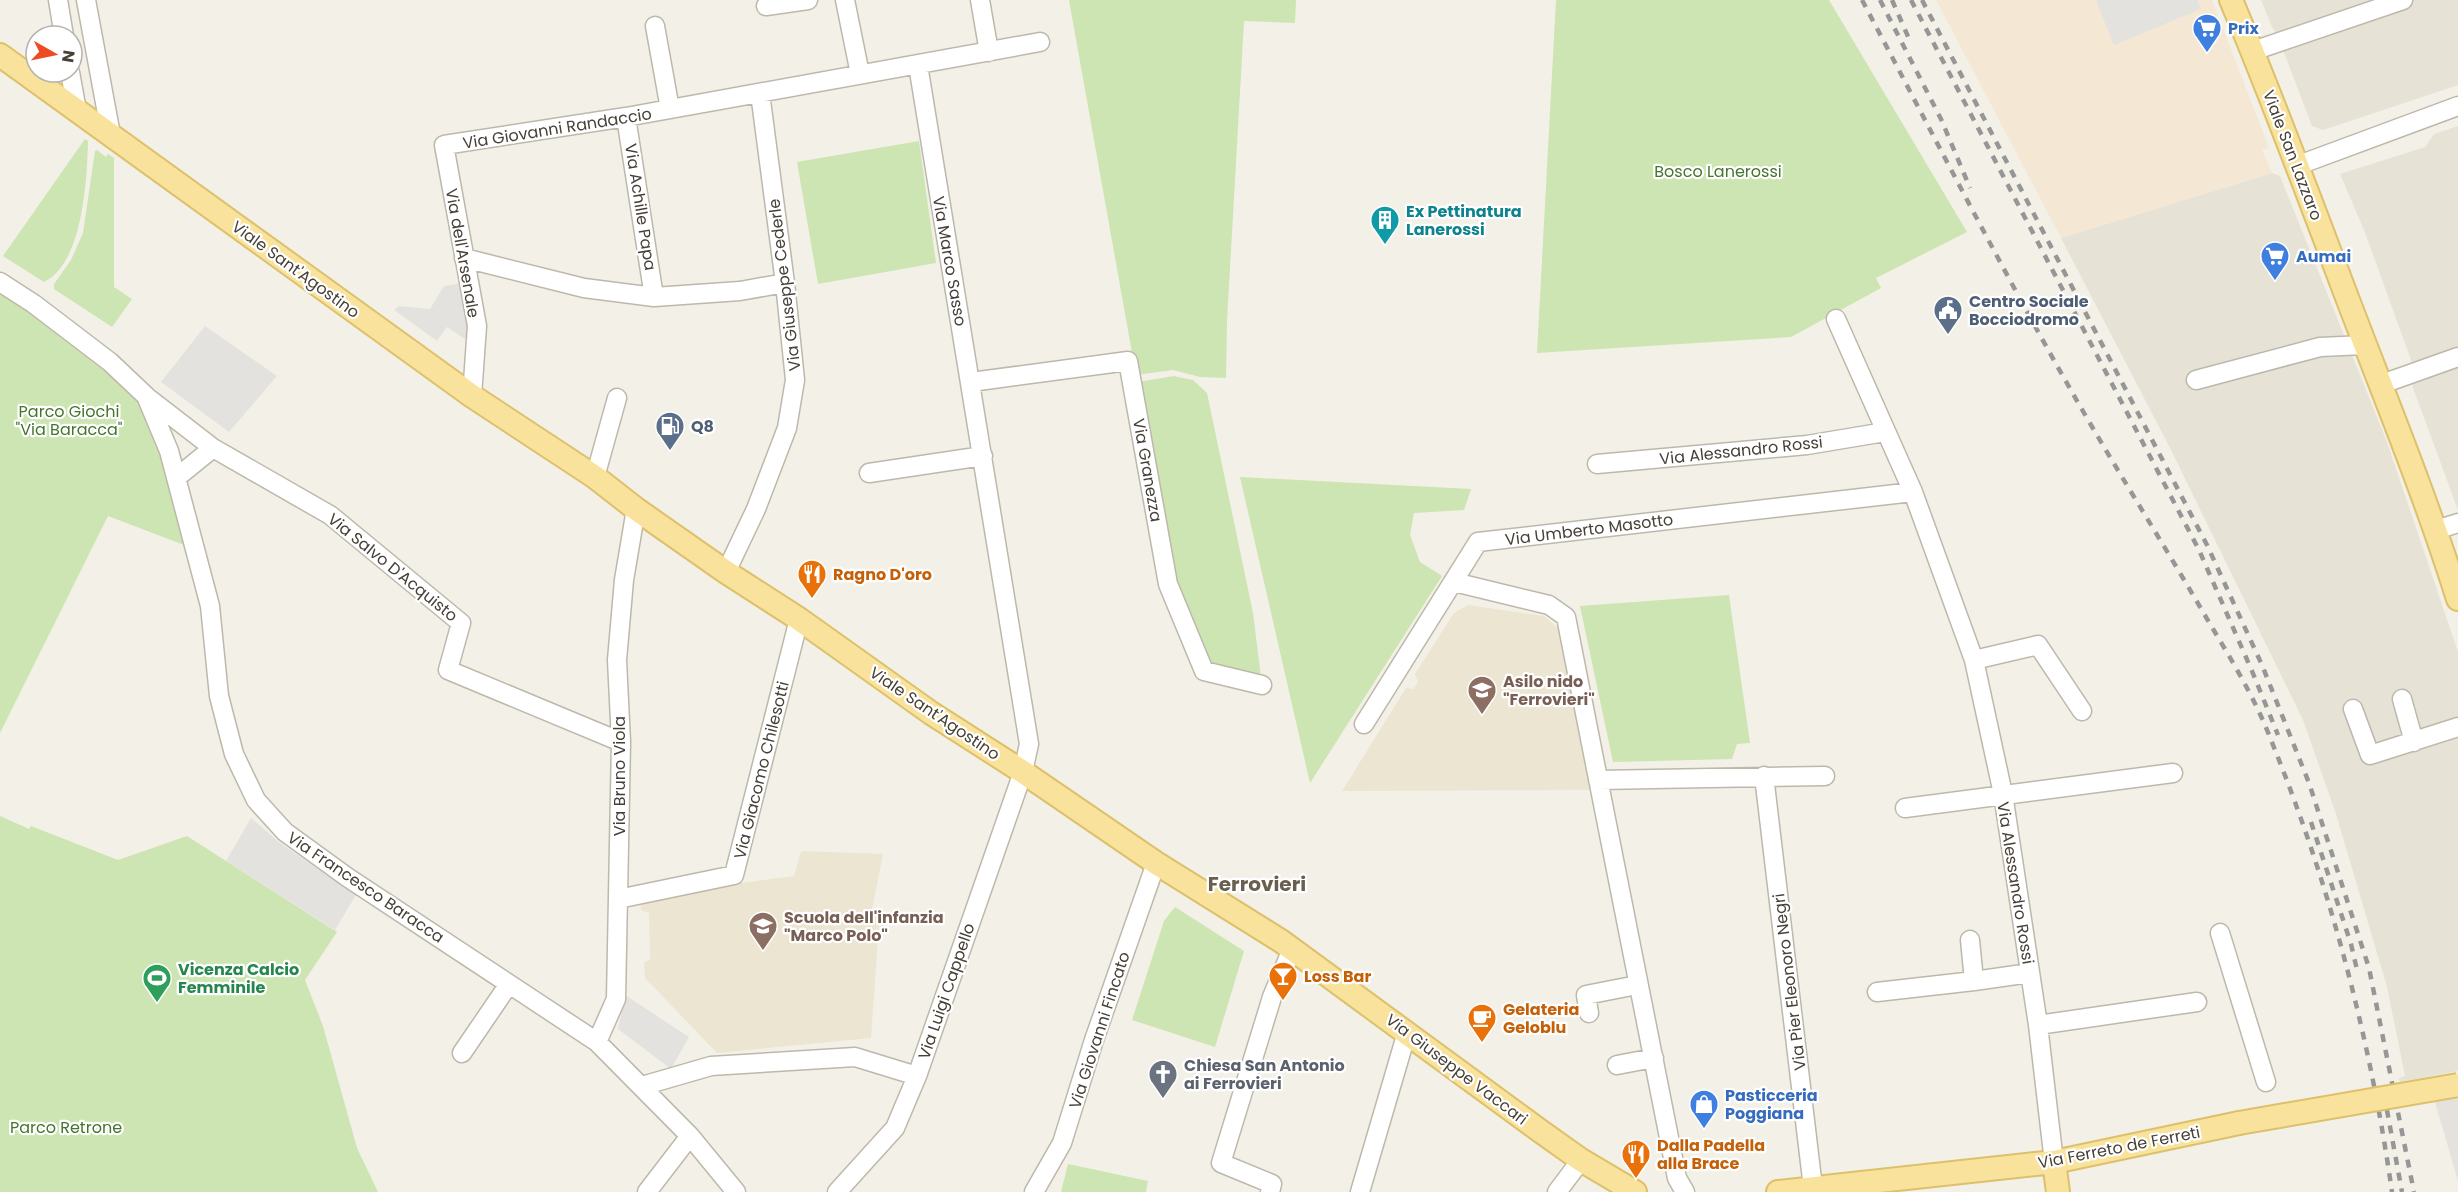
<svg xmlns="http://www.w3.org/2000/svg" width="2458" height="1192" font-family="Poppins,sans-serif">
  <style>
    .residential { fill: #e6e2d6 }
    .commercial { fill: #f4e7d4 }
    .industrial { fill: #e5e1dc }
    .education { fill: #ebe5d2 }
    .green { fill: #cce5b2 }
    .parking { fill: #e4e2df }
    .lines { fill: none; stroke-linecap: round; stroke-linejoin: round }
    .minor-casing { stroke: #beb8ab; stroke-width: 21 }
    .major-casing { stroke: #ddc06b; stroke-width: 26 }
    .minor { stroke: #fff; stroke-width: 18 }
    .major { stroke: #f9e29b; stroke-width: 22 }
    .rail { stroke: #969696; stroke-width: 4.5; stroke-dasharray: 8 8; stroke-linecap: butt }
    .major-bridge-casing { stroke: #ddc06b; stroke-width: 26; stroke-linecap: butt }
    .major-bridge { stroke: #f9e29b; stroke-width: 22 }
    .labels { text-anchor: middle; stroke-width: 4.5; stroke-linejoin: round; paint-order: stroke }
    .shop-label { font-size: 16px; font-weight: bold; fill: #366cbe; stroke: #fff; text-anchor: start }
    .street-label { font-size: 16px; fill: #464037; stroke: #fff }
    .park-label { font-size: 16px; fill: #45742d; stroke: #fff }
    .culture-label { font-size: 16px; font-weight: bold; fill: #0d838f; stroke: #fff; text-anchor: start }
    .service-label { font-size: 16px; font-weight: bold; fill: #4e5e75; stroke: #fff; text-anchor: start }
    .food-label { font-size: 16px; font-weight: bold; fill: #c56008; stroke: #fff; text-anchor: start }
    .education-label { font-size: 16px; font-weight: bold; fill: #785e54; stroke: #fff; text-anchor: start }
    .leisure-label { font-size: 16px; font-weight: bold; fill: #27864d; stroke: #fff; text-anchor: start }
    .worship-label { font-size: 16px; font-weight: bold; fill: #5b616d; stroke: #fff; text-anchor: start }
    .quarter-label { font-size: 20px; font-weight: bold; fill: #685f4e; stroke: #fff }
  </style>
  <rect width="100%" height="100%" fill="#f3f0e7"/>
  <path class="residential" d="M2261,0H2458V85L2323,130L2312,126L2277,34L2272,27Z
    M2458,126V510L2413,388L2411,360L2364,230L2340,174L2425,147L2434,134Z
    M2272,173L2280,176L2387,442L2458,652V1071L2400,1082L2399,1078L2405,1076L2387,987L2336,814L2303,720L2170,448L2061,238Z"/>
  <path class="commercial" d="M1936,0H2212L2269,148L2262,150L2272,173L2061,238Z"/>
  <path class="industrial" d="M2458,1097V1181L2435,1102Z"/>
  <path class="education" d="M1468,605L1544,616L1558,628L1591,790L1342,791L1406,688L1413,689L1418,682L1415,674L1454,613Z
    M801,851L883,854L872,909L880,910L871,1038L717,1053L645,978L644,963L650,959L649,913L641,910L640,896L794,876Z"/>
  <path class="green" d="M1069,0H1296L1295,23L1244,21L1227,321L1226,378L1200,377L1173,370L1136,375Z
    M1556,0H1829L1967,232L1876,278L1881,288L1791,337L1537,353Z
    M85,139L88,141C87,180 83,263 44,282L3,256Z
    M919,141L936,263L818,284L797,162Z
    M97,150L106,157L108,154L114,158V287L132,299L112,327L54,289V284L71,260L83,233L95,151Z
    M0,290L105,360L138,395L150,418L184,545L108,516L0,733Z
    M1174,376L1193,380L1207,393L1253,613L1262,685L1204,671L1168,584L1132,383Z
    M1240,477L1471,489L1464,510L1414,513L1410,535L1420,562L1442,576L1310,783Z
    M1729,595L1750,743L1737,744L1732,759L1613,762L1580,606Z
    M0,816L29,829L31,826L118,860L187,836L337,932L305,980L323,1026L357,1148L378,1192H0Z
    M1175,907L1244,951L1215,1047L1132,1020L1164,921Z
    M1068,1164L1148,1181L1146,1192H1061Z"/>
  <path class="parking" d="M2096,0H2197L2201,9L2114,45Z
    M463,283L471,329L465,339L447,327L437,341L394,310L399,306L430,309L444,286Z
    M205,326L277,376L229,432L161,382Z
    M251,818L280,843L356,895L335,930L226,861Z
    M625,995L689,1037L671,1069L618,1029Z"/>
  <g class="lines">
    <g class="minor-casing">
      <path id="minor" d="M58,0L64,36
        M86,0L111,135
        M845,0L860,74
        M980,0L989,52
        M766,6L808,0
        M655,26L670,109
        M2253,51L2403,0
        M70,72L77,111
        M626,117L654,297
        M2296,166L2458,106
        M464,258L584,288L654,297L740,291L785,283
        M0,282L34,304L110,362L146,396L169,451L210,606L219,696L234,754L256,800L285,832L347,877L597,1042L690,1136L736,1192
        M1836,319L1913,492L1974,660L2003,794L2038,1025L2054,1162
        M2196,380L2320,347L2365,345
        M971,382L1128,361L1168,584L1204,671L1262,685
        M2382,384L2458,357
        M472,396L477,326L444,145L626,117L1040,42
        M147,397L213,448L176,478
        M213,448L330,515L461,623L448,670L621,742
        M1597,464L1807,445L1885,432
        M869,473L983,456
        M595,477L617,398
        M2436,530L2458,523
        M726,572L756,509L787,428L795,380L785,283L760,93
        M1454,582L1549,605L1566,617L1677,1178L1685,1192
        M1974,660L2038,645L2082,711
        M2402,699L2414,742
        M2353,709L2370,755L2458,727
        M1364,724L1478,542L1913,492
        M1764,776L1813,1188
        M1598,780L1825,776
        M1905,808L2173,773
        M618,899L734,875L799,619
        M2220,933L2266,1082
        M1970,940L1974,981
        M1877,992L1974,981L2030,973
        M1589,1013L1586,995L1637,985
        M2038,1025L2197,1002
        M597,1042L616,999L621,742L617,660L624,580L636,509
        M462,1053L509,984
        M1617,1065L1654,1058
        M642,1086L711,1066L855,1057L917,1076
        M647,1192L690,1136
        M837,1192L895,1128L917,1076L1023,772L1029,744L918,65
        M1034,1192L1062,1143L1094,1040L1156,863
        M1270,1192L1272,1184L1221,1163L1272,997L1292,949
        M1360,1192L1407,1032
        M1557,1192L1581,1160"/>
    </g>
    <g class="major-casing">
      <path id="major" d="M2231,0C2273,99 2310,200 2348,300C2386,400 2426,497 2458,599
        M0,55L472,396L595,477L636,509L726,572L799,619L931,713L1023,772L1156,863L1281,941L1543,1133L1581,1160L1635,1192
        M2054,1162L2058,1192
        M1778,1192L2054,1162L2239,1123"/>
    </g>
    <use href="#minor" class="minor"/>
    <use href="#major" class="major"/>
    <path class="rail" d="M1862,0C1935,138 2006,278 2084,413C2123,480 2164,545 2203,612C2227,653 2254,695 2271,740C2330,885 2370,1037 2392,1192
      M1880,0L1941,119L1970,188
      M1892,0L1910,41
      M1911,0L2199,550L2252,671L2278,735
      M1922,0L2207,545L2262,665L2309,783L2369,968L2414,1192
      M2311,822L2351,944L2358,974
      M2384,1094L2402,1192"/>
    <g class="major-bridge-casing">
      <path id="major-bridge" d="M2239,1123L2458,1085"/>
    </g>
    <use href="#major-bridge" class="major-bridge"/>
  </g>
  <defs>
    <g id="supermarket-pin" transform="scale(1.5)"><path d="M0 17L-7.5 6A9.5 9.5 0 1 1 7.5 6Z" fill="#3f7fe0" stroke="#fff"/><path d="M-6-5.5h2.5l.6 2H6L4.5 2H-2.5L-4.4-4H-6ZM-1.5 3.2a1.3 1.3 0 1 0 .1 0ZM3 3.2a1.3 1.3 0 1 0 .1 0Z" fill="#fff"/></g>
    <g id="building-pin" transform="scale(1.5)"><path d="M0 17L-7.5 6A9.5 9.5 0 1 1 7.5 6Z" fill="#0f9aa8" stroke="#fff"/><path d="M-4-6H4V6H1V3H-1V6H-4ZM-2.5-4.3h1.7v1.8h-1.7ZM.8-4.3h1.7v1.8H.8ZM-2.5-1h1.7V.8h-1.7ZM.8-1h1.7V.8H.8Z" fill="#fff"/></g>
    <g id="civic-pin" transform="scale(1.5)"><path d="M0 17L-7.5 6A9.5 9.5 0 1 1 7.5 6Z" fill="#5c6f8a" stroke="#fff"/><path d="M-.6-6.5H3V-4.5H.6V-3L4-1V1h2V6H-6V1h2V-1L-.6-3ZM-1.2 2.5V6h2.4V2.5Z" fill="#fff"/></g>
    <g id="fuel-pin" transform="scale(1.5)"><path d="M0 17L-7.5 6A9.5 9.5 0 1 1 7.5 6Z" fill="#5c6f8a" stroke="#fff"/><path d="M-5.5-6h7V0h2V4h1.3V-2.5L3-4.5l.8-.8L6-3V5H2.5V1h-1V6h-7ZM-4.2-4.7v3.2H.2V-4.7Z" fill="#fff"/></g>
    <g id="restaurant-pin" transform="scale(1.5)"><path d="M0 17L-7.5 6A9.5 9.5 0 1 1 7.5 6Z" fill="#e8710a" stroke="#fff"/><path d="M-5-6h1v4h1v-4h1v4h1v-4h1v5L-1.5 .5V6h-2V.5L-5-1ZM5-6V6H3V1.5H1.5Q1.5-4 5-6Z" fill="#fff"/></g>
    <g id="school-pin" transform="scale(1.5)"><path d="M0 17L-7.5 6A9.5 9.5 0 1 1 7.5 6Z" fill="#8d6e63" stroke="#fff"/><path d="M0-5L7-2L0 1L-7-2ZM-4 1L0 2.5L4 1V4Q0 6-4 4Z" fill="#fff"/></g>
    <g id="bar-pin" transform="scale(1.5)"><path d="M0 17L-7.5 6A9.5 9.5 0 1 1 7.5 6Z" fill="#e8710a" stroke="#fff"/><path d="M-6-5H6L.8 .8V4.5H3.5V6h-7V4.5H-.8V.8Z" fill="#fff"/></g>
    <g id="stadium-pin" transform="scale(1.5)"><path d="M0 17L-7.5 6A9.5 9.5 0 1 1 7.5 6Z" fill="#2e9e5b" stroke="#fff"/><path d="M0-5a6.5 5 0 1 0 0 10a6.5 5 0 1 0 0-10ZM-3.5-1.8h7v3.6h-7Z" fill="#fff"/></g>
    <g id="cafe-pin" transform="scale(1.5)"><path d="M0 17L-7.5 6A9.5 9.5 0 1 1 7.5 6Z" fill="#e8710a" stroke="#fff"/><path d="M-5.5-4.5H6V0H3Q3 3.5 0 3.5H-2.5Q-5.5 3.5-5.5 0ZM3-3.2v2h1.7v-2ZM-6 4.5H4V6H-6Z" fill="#fff"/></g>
    <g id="church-pin" transform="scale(1.5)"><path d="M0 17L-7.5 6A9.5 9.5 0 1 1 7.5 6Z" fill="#6b7280" stroke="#fff"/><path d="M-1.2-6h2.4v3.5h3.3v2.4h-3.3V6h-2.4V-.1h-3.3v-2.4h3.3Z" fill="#fff"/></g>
    <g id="shop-pin" transform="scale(1.5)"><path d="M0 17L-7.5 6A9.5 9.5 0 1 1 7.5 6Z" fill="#3f7fe0" stroke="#fff"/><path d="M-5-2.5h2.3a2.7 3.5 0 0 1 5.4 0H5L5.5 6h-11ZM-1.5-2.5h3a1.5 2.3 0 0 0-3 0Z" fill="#fff"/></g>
  </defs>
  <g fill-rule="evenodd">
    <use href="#supermarket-pin" x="2207" y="28"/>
    <use href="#building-pin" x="1385" y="220"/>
    <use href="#supermarket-pin" x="2275" y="256"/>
    <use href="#civic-pin" x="1948" y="310"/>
    <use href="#fuel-pin" x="670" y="426"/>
    <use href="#restaurant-pin" x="812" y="574"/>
    <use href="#school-pin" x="1482" y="690"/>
    <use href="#school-pin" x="763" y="926"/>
    <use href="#bar-pin" x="1283" y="976"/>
    <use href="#stadium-pin" x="157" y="978"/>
    <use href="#cafe-pin" x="1482" y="1018"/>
    <use href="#church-pin" x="1163" y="1074"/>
    <use href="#shop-pin" x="1704" y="1104"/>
    <use href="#restaurant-pin" x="1636" y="1154"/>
  </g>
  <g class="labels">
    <g class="shop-label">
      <text x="2228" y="34">Prix</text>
      <text x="2296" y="262">Aumai</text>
      <text x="1725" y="1101">Pasticceria<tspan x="1725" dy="18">Poggiana</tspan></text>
    </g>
    <g class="street-label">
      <text transform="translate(557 128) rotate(-9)" y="6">Via Giovanni Randaccio</text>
      <text transform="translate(2293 155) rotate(69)" y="6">Viale San Lazzaro</text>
      <text transform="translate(641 207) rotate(81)" y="6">Via Achille Papa</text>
      <text transform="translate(463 253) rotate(80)" y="6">Via dell'Arsenale</text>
      <text transform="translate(950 261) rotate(80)" y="6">Via Marco Sasso</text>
      <text transform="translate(296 269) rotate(36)" y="6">Viale Sant'Agostino</text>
      <text transform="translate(784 285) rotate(-97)" y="6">Via Giuseppe Cederle</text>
      <text transform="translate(1741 450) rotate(-6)" y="6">Via Alessandro Rossi</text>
      <text transform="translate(1148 470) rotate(80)" y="6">Via Granezza</text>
      <text transform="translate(1589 529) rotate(-7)" y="6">Via Umberto Masotto</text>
      <text transform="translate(393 567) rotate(39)" y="6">Via Salvo D'Acquisto</text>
      <text transform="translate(935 713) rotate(34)" y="6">Viale Sant'Agostino</text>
      <text transform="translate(761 770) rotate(-76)" y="6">Via Giacomo Chilesotti</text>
      <text transform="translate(619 776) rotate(-90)" y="6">Via Bruno Viola</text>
      <text transform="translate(2016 883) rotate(81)" y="6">Via Alessandro Rossi</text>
      <text transform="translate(366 887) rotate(34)" y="6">Via Francesco Baracca</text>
      <text transform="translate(1789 982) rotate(-97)" y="6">Via Pier Eleonoro Negri</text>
      <text transform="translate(946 991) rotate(-71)" y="6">Via Luigi Cappello</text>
      <text transform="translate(1099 1030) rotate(-72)" y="6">Via Giovanni Fincato</text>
      <text transform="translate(1457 1069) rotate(37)" y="6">Via Giuseppe Vaccari</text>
      <text transform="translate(2119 1147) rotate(-11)" y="6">Via Ferreto de Ferreti</text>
    </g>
    <g class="park-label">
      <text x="1718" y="177">Bosco Lanerossi</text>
      <text x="69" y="417">Parco Giochi<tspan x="69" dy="18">"Via Baracca"</tspan></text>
      <text x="66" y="1133">Parco Retrone</text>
    </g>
    <g class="culture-label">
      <text x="1406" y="217">Ex Pettinatura<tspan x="1406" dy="18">Lanerossi</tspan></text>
    </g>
    <g class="service-label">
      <text x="1969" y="307">Centro Sociale<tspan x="1969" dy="18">Bocciodromo</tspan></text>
      <text x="691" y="432">Q8</text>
    </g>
    <g class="food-label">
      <text x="833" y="580">Ragno D'oro</text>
      <text x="1304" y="982">Loss Bar</text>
      <text x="1503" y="1015">Gelateria<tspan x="1503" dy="18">Geloblu</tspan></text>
      <text x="1657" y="1151">Dalla Padella<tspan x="1657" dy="18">alla Brace</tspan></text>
    </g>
    <g class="education-label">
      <text x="1503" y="687">Asilo nido<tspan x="1503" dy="18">"Ferrovieri"</tspan></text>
      <text x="784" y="923">Scuola dell'infanzia<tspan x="784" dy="18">"Marco Polo"</tspan></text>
    </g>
    <g class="leisure-label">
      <text x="178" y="975">Vicenza Calcio<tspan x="178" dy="18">Femminile</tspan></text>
    </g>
    <g class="worship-label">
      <text x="1184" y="1071">Chiesa San Antonio<tspan x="1184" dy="18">ai Ferrovieri</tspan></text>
    </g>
    <g class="quarter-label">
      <text x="1257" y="891">Ferrovieri</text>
    </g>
  </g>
  <g transform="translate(54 54) rotate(99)"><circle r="28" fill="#ffffff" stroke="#b5b3af" stroke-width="1.5"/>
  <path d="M0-4.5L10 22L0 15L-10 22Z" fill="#ee4a23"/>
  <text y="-9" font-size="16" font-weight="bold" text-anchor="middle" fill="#464037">N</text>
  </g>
</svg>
